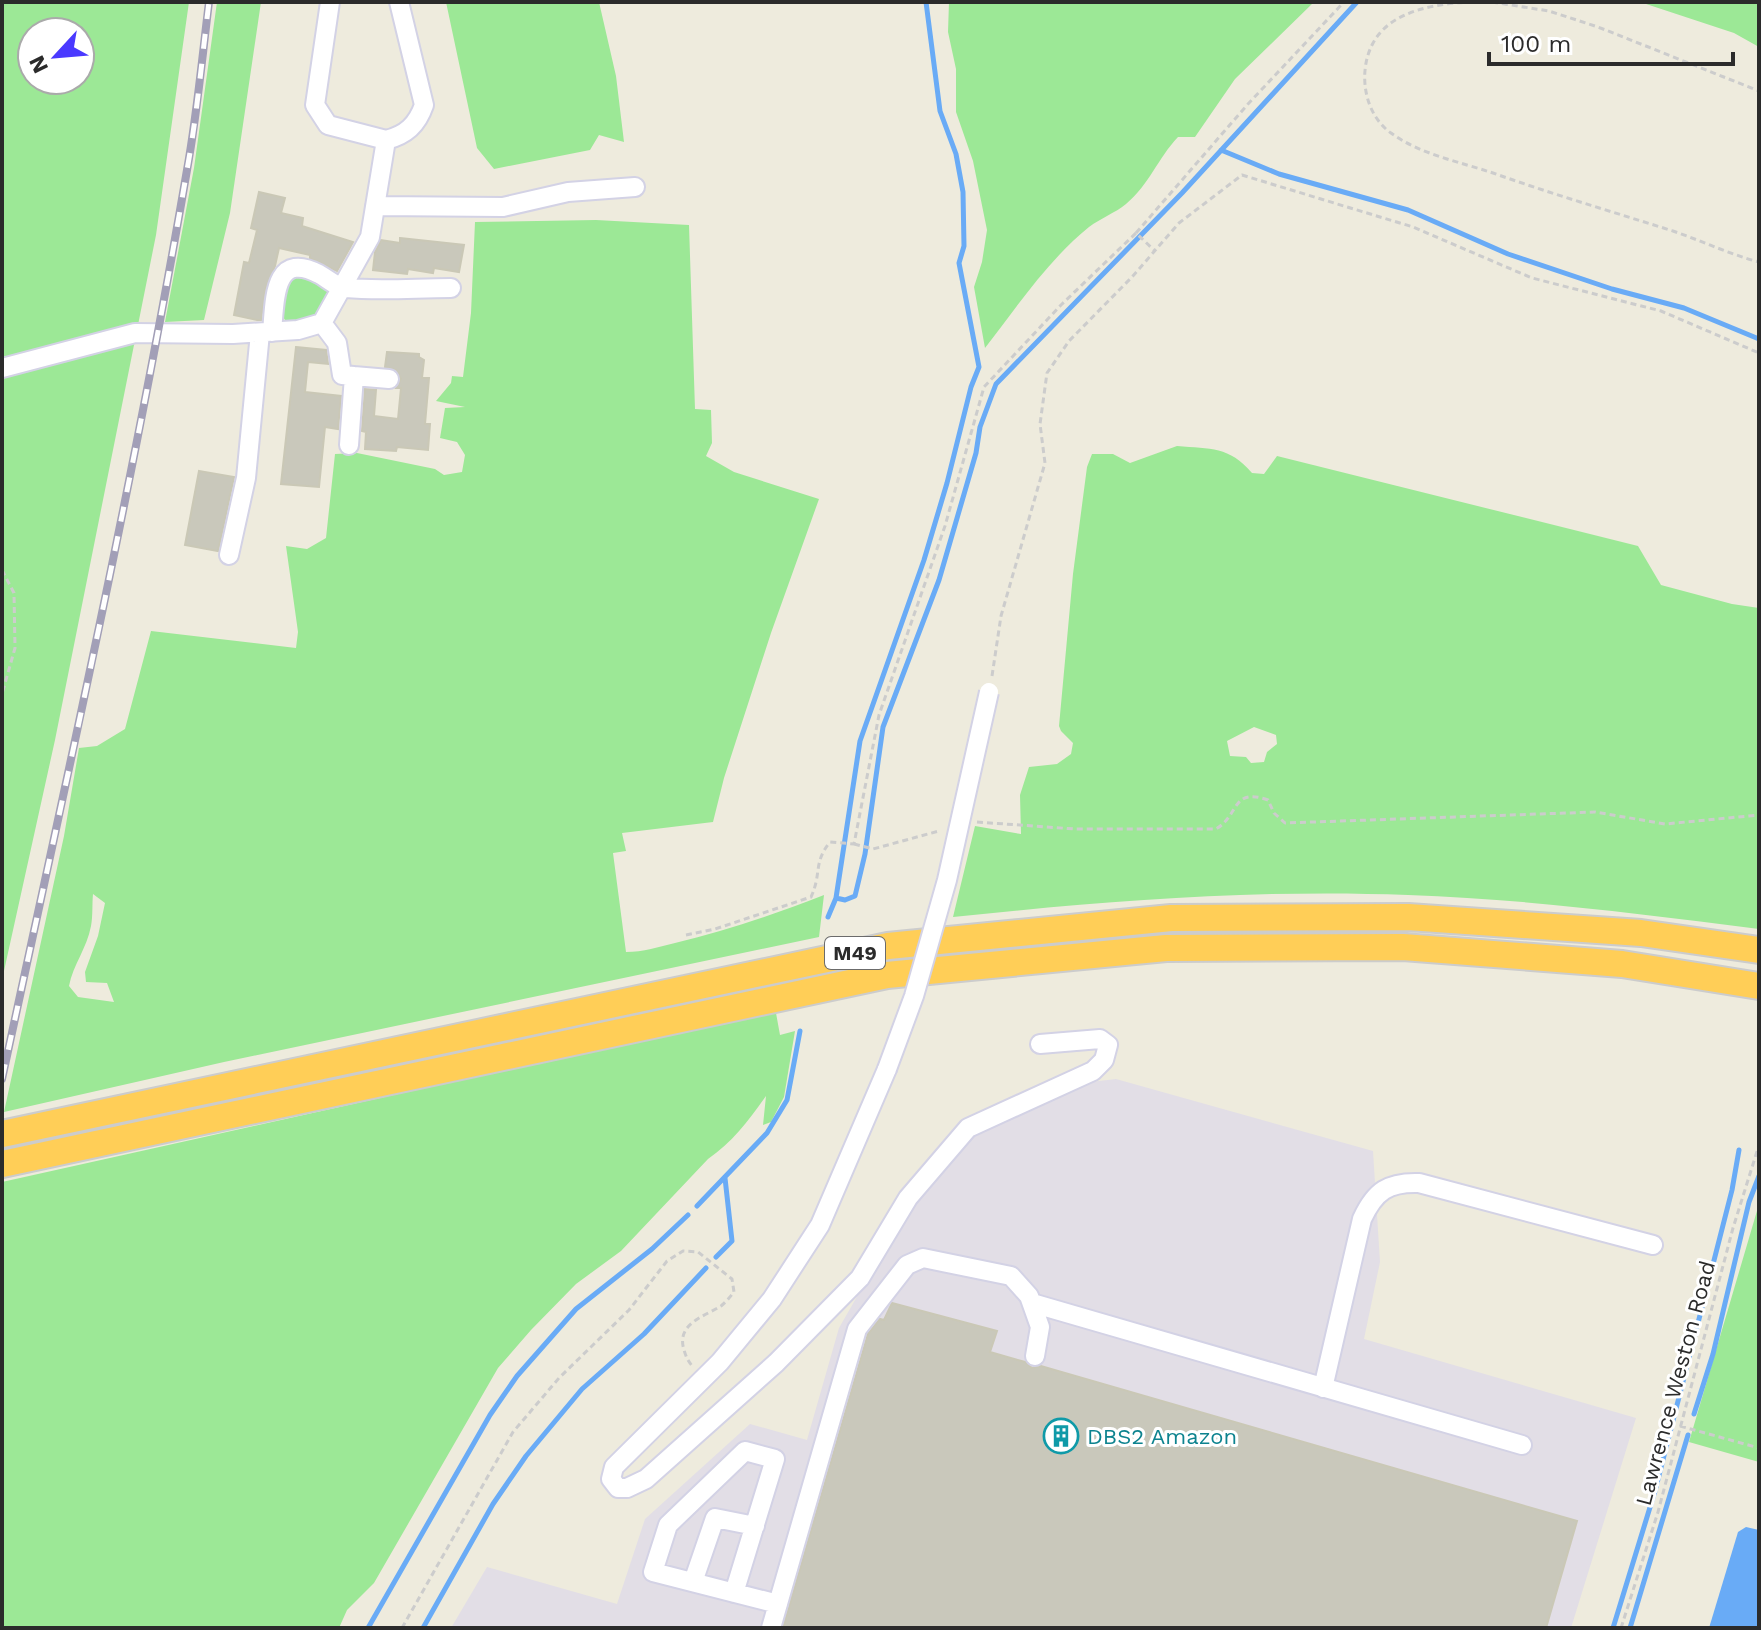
<svg xmlns="http://www.w3.org/2000/svg" width="1761" height="1630" font-family="'Work Sans',sans-serif">
  <style>
    .industrial { fill: #e2dee6 }
    .green { fill: #9ce896; fill-rule: evenodd }
    .water { fill: #69abf6 }
    .lines { fill: none; stroke-linecap: round; stroke-linejoin: round }
    .stream { stroke: #69abf6; stroke-width: 5 }
    .building { fill: #c9c8bb; stroke: #cac8b6; stroke-width: 2 }
    .minor-casing { stroke: #d3d2e5; stroke-width: 22 }
    .highway-casing { stroke: #ccc; stroke-width: 30 }
    .path { stroke: #ccc; stroke-width: 3; stroke-dasharray: 6 4; stroke-linecap: butt }
    .minor { stroke: #fff; stroke-width: 18 }
    .highway { stroke: #ffce57; stroke-width: 26 }
    .rail-casing { stroke: #a29fb7; stroke-width: 8 }
    .rail { stroke: #fff; stroke-width: 5; stroke-dasharray: 15; stroke-linecap: butt }
    .minor-bridge-casing { stroke: #d3d2e5; stroke-width: 22; stroke-linecap: butt }
    .minor-bridge { stroke: #fff; stroke-width: 18 }
    .labels { text-anchor: middle; stroke-width: 6; stroke-linejoin: round; paint-order: stroke }
    .shield { fill: #fff; stroke: #6b6b6b; stroke-width: 2 }
    .shield-label { font-size: 20px; font-weight: bold; fill: #2b2b2b }
    .street-label { font-size: 22px; fill: #2b2b2b; stroke: #fff }
    .culture-label { font-size: 22px; fill: #0d838f; stroke: #fff; text-anchor: start }
  </style>
  <rect width="100%" height="100%" fill="#eeebdd"/>
  <path class="industrial" d="M1116,1079L1373,1151L1380,1262L1364,1339L1636,1418L1571,1628H451L487,1567L617,1604L645,1519L750,1424L807,1440L839,1328L905,1213L965,1140L1000,1118L1091,1082Z"/>
  <path class="green" d="M2,2H189L156,235L55,740L2,980ZM32,32H80V80H32Z
    M217,2H261L230,213L204,320L165,322L194,168Z
    M446,2H599L616,76L624,142L599,135L590,150L494,169L477,148Z
    M949,2H1314L1235,79L1195,137H1178C1158,158 1149,185 1126,204C1115,213 1101,218 1089,227C1049,259 1016,308 985,348L974,287L982,262L987,230L973,161L956,112V69L948,32Z
    M1640,2H1759V47L1734,33Z
    M596,220L689,225L695,409L711,410L712,443L706,456L734,472L819,499L771,633L724,778L713,822L622,833L626,851L613,853L626,952C643,952 659,947 675,943C726,931 775,914 824,895L819,937L224,1062L4,1112L64,836L79,748L97,746L125,729L151,631L296,648L298,632L286,546L307,549L326,538L335,454L357,453L435,469L444,475L462,472L465,455L457,442L440,438L445,408L465,407L436,401L451,383L452,376L463,377L471,313L475,222ZM93,894L105,903L98,936L85,972L86,982L107,983L114,1002L78,997L69,986C73,965 87,948 91,926C93,916 92,904 93,894Z
    M293,274L333,288L322,315L289,324C272,309 285,292 293,274Z
    M1177,446C1211,449 1229,446 1252,473L1264,474L1277,456L1638,546L1661,585L1732,604L1759,608V929C1642,914 1526,899 1408,895C1256,889 1105,901 953,917L975,826L1021,834L1020,795L1029,767L1057,764L1071,754L1073,743L1061,731L1059,726L1073,574L1087,467L1092,454H1113L1130,463ZM1254,727L1276,735L1277,744L1267,752L1264,762L1251,763L1246,757L1230,756L1227,741Z
    M776,1013L780,1035L795,1031L784,1097L771,1122L763,1125L766,1096C749,1120 733,1142 708,1159L621,1251L576,1284L531,1330L498,1368L374,1583L347,1610L339,1628H2V1182L470,1078Z
    M1759,1204V1462L1689,1442Z"/>
  <path class="water" d="M1746,1527L1759,1530V1628H1709L1738,1532Z"/>
  <g class="lines">
    <path class="stream" d="M1221,150L1279,174L1408,210L1508,254L1612,289L1684,308L1759,339
      M836,898L845,900L855,896L865,854L883,727L939,580L976,453L980,427L996,384L1182,193L1357,2
      M828,917L836,898L860,741L924,560L947,483L971,387L979,367L959,263L964,246L963,192L956,154L940,111L926,2
      M697,1206L767,1133L787,1100L800,1031
      M716,1257L732,1241L725,1178
      M1694,1414L1713,1354L1749,1202L1759,1176
      M368,1628L490,1415L517,1376L576,1309L652,1249L688,1215
      M423,1628L493,1504L526,1456L582,1389L644,1334L706,1268
      M1613,1628L1655,1491L1732,1190L1739,1150
      M1630,1628L1688,1435"/>
  </g>
  <path class="building" d="M259,192L285,198L281,213L303,218L302,226L353,242L337,271L310,258V255L279,248L275,266L265,290L261,320H257L234,315L244,262L249,263L257,230L251,228Z
    M400,238L464,245L459,272L434,268L433,273L408,269L407,274L373,270L375,252L381,240L400,243Z
    M296,347L326,350L328,364L308,362L305,392L341,396L338,429L325,427L319,487L281,484Z
    M387,352L419,354V357L424,360L422,378H429L425,424H430L428,450L397,447L396,451L365,449L366,432L362,431L365,389L376,390L374,416L398,419L401,388H396L401,379L396,370L385,367Z
    M199,471L234,477L218,551L185,545Z
    M892,1303L997,1331L990,1352L1025,1362L1032,1368L1041,1366L1577,1521L1546,1628H783L868,1334L880,1319L884,1320Z"/>
  <g class="lines">
    <g class="minor-casing">
      <path id="minor" d="M386,140C406,135 417,125 424,105L399,2
        M375,206L503,207L568,192L635,187
        M322,323L337,343L342,375L389,379
        M272,332C275,300 273,250 319,274C328,279 336,287 346,288C380,291 416,288 451,288
        M2,368L135,333L233,334L298,330L322,323L370,237L386,140L328,125L315,105L330,2
        M349,445L354,376
        M229,555L246,478L260,333
        M887,1069L820,1225L772,1299L720,1362L614,1467L611,1479L618,1488H627L646,1479L776,1363L860,1278L908,1198L968,1128L1093,1071L1104,1060L1108,1045L1100,1039L1040,1044
        M1032,1303L1522,1445
        M1323,1388L1362,1219C1375,1191 1388,1182 1419,1183L1653,1245
        M693,1582L715,1518L755,1526
        M734,1593L775,1459L745,1451L668,1525L653,1572L778,1604
        M771,1628L857,1329L907,1265L923,1258L1011,1276L1029,1296L1040,1327L1035,1356"/>
    </g>
    <g class="highway-casing">
      <path id="highway" d="M2,1134L888,946L1171,918L1408,917L1641,933L1759,950
        M2,1164L887,975L1166,948L1403,947L1622,964L1759,986"/>
    </g>
    <path class="path" d="M1473,2C1438,3 1389,10 1372,45C1358,73 1364,114 1391,133C1419,154 1460,162 1493,173C1552,194 1613,212 1673,231C1702,241 1729,254 1759,262
      M1492,2L1549,11L1598,27L1759,91
      M1136,233L1248,104L1344,2
      M2,570L14,593L15,648L2,694
      M992,676L1001,616L1045,463L1040,424L1047,373L1069,341L1132,277L1179,223L1242,175L1413,227L1532,278L1661,311L1759,353
      M977,822L1075,829H1216C1240,815 1231,787 1268,800L1274,813L1285,823L1595,812L1665,824L1759,815
      M854,844L873,849L939,831
      M686,935L715,929L811,897C822,873 813,863 830,842L854,844L879,715L945,526L984,387L1061,305L1136,233L1155,251
      M1680,1426L1759,1448
      M402,1628L513,1432L559,1378L629,1310L667,1261L683,1251L698,1252L732,1279L734,1292C730,1297 726,1302 721,1306C703,1317 676,1324 684,1350C686,1357 688,1361 693,1367
      M1621,1628L1658,1512L1733,1228L1759,1145"/>
    <use href="#minor" class="minor"/>
    <use href="#highway" class="highway"/>
    <g class="rail-casing">
      <path id="rail" d="M2,1079C67,777 135,475 187,170C197,115 202,58 209,2"/>
    </g>
    <use href="#rail" class="rail"/>
    <g class="minor-bridge-casing">
      <path id="minor-bridge" d="M887,1069L914,996L947,880L989,692"/>
    </g>
    <use href="#minor-bridge" class="minor-bridge"/>
  </g>
  <defs>
    <g id="building-ring" transform="scale(1.8)"><circle r="9.5" fill="#fff" stroke="#0f9aa8" stroke-width="1.5"/><path d="M-4-6H4V6H1V3H-1V6H-4ZM-2.5-4.3h1.7v1.8h-1.7ZM.8-4.3h1.7v1.8H.8ZM-2.5-1h1.7V.8h-1.7ZM.8-1h1.7V.8H.8Z" fill="#0f9aa8"/></g>
  </defs>
  <g fill-rule="evenodd">
    <use href="#building-ring" x="1061" y="1436"/>
  </g>
  <g class="labels">
    <rect class="shield" x="825" y="937" width="60" height="32" rx="6"/>
    <g class="shield-label">
      <text x="855" y="960">M49</text>
    </g>
    <g class="street-label">
      <text transform="translate(1675 1383) rotate(-75)" y="8">Lawrence Weston Road</text>
    </g>
    <g class="culture-label">
      <text x="1087" y="1444">DBS2 Amazon</text>
    </g>
  </g>
  <rect width="1761" height="1630" fill="none" stroke="#2b2b2b" stroke-width="8"/>
  <g transform="translate(56 56) rotate(244)"><circle r="38" fill="#ffffff" stroke="#aaaaaa" stroke-width="2"/>
  <path d="M0-6L14 30L0 20L-14 30Z" fill="#4a39ff"/>
  <text y="-12" font-size="22" font-weight="bold" text-anchor="middle" fill="#2b2b2b">N</text>
  </g>
  <path d="M1489 52v12h244v-12" fill="none" stroke="#2b2b2b" stroke-width="4"/>
  <text x="1501" y="52" font-size="24" fill="#2b2b2b" stroke="#ffffff" stroke-width="6" paint-order="stroke">100 m</text>
</svg>
